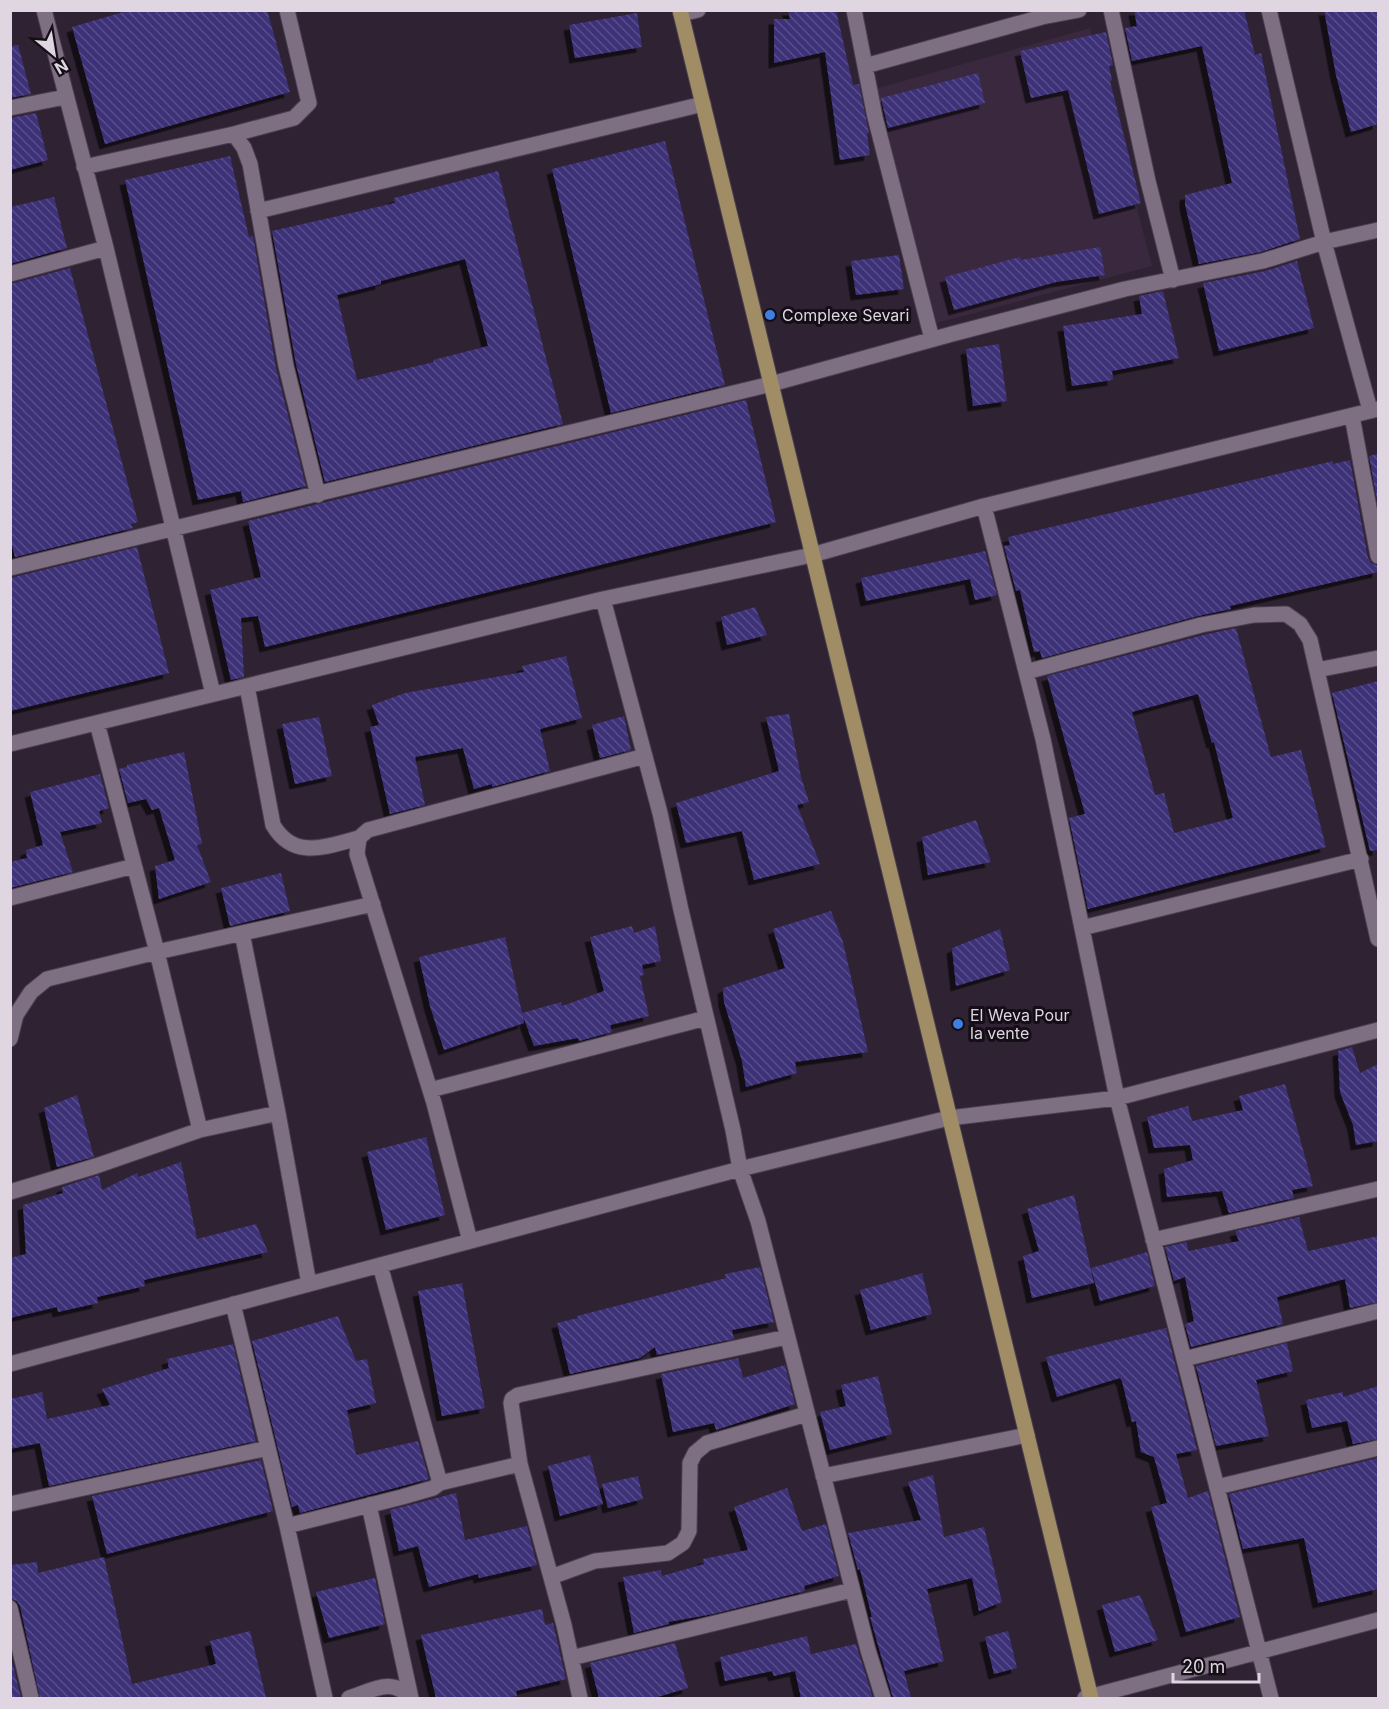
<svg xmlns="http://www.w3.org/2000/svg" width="1389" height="1709" font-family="Inter,sans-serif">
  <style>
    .built { fill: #3a283f }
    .building { fill: url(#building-back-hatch); fill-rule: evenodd; filter: url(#shadow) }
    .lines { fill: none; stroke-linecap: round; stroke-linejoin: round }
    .minor-casing { stroke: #4b404f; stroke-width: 17 }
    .major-casing { stroke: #4b404f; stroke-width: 17 }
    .minor { stroke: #7f6f83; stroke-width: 15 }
    .major { stroke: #a18d65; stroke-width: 15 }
    .shop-dot { fill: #3f7fe0; stroke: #140e16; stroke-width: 2 }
    .labels { text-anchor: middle; stroke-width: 6; stroke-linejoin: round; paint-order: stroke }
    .poi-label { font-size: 16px; fill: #dfd6e2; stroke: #140e16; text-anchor: start }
  </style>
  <defs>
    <pattern id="building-back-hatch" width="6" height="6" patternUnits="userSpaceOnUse" patternTransform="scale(1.5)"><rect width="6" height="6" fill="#3e3078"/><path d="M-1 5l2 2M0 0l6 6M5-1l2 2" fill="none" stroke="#594d8b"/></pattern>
    <filter id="shadow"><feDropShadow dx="-5.5" dy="5.5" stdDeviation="0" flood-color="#0009"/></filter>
  </defs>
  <rect width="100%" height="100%" fill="#2f2233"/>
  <path class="built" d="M1090,28L1152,266L937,323L875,89Z"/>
  <path class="building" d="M130,10H267L290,92L105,144L72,27Z
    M788,10H836L853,85L859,84L869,133L867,134L870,155L840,160L825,52L774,63V19H790Z
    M1134,10H1244L1255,55L1261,53L1300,239L1261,252L1199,264L1185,204V195L1232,183L1202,46L1132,61L1125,28L1137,26Z
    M1324,10H1378V124L1351,132L1336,75Z
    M637,13L642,47L575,58L569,25Z
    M1106,32L1113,65L1109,66L1112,80L1110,81L1141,203L1099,214L1068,90L1031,98L1020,51Z
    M18,45L31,94L10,98V46Z
    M978,73L985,103L888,128L881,98Z
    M36,113L48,160L10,170V118Z
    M665,141L725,385L611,413L552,169Z
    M230,156L249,237L253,236L276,368L306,486L243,502L241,491L198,500L125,180Z
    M498,171L563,424L325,482L296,364L272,231L395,203L394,198ZM465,259L488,346L433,360L434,362L357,380L337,295L381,284V281Z
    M54,197L67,248L10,264V207Z
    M1100,247L1105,275L1056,282L954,310L945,277L1020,257L1021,260Z
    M899,255L904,289L856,295L851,261Z
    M1297,261L1314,328L1219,351L1203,283L1265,271Z
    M70,268L138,522L131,524L133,528L15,557L10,538V284Z
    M1163,291L1179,358L1112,371L1113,380L1072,386L1063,326L1142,314L1139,296Z
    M999,344L1007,401L973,406L966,349Z
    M746,400L776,522L265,647L258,616L241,618L244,677L231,680L210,590L261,577L248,521Z
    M1378,454V505L1369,456Z
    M1350,460L1368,558L1371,563L1378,566V572L1230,606L1231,609L1198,616L1042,658L1040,651L1034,652L1020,590L1016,591L1004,546L1010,545L1008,537L1333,461V464Z
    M137,547L169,673L10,711V578Z
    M985,551L997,595L975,600L970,579L866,601L861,578Z
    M755,607L767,635L727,645L721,617Z
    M1236,628L1271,757L1301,750L1326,847L1088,909L1069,818L1085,814L1047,676L1203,635ZM1198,694L1212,743L1214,742L1233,818L1174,833L1164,793L1155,795L1132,712Z
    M566,656L582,718L540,729L550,771L492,787V784L474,789L463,748L415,757L425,805L390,814L370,727L379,725L372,705L405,693L524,672L522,666Z
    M1378,681V850L1370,851L1332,693Z
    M789,714L801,777L809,802L797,805L820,864L754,880L742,831L686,843L676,803L779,771L766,717Z
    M624,716L631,750L600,758L592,725Z
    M319,717L332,776L295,784L282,724Z
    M184,752L202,844L197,845L211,882L159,899L155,866L175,860L159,808L152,810L146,799L128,803L119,769L127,767V765Z
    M100,774L109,808L99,811L102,823L60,832L73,872L10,888V862L27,858L26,850L43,845L30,792Z
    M976,820L991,862L928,875L922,837Z
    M281,873L290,911L230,926L221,888Z
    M831,911L843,942L868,1052L795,1062L797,1073L746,1087L742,1061L724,1002L723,988L785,968L773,929Z
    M632,926L634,933L655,926L661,961L642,965L644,975L640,976L649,1016L610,1025L612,1032L579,1041L578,1038L534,1046L523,1016L524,1023L444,1050L430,1006L419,957L505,937L522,1013L561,1002L562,1006L604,991L590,937Z
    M1000,929L1010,970L956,986L952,948Z
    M1352,1047L1360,1073L1378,1064V1141L1356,1145L1353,1125L1340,1092L1338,1051Z
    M1285,1084L1313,1186L1292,1190L1294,1198L1229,1213L1222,1191L1167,1197L1164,1169L1193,1160L1190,1145L1154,1148L1147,1117L1188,1106L1192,1121L1243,1110L1239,1096Z
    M77,1095L94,1157L57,1167L44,1108Z
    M426,1137L445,1215L386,1230L367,1152Z
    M181,1162L197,1239L256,1224L268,1252L144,1280L145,1286L97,1297L98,1303L58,1312L57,1307L10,1318V1258L26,1254L23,1205L63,1193L62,1187L99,1175L102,1190L137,1173L138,1177Z
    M1074,1195L1094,1283L1032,1298L1023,1256L1039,1251L1027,1209Z
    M1299,1217L1308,1251L1378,1236V1302L1350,1308L1345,1279L1277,1297L1283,1324L1191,1347L1185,1324L1194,1321L1185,1277L1174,1281L1165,1247L1187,1242L1188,1251L1239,1241L1235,1231Z
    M1147,1252L1155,1286L1100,1301L1091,1268Z
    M760,1267L774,1322L732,1330L734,1339L657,1355L655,1347L640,1358L570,1374L557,1323L578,1318L577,1316L726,1278L725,1274Z
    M922,1273L932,1314L871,1330L860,1290Z
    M462,1283L485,1408L442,1416L418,1291Z
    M338,1316L356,1361L367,1359L376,1403L347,1410L356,1455L418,1441L429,1479L300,1513L298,1505L292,1507L252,1341Z
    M1166,1328L1197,1450L1176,1454L1188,1498L1208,1491L1240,1617L1186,1632L1151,1507L1167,1503L1154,1457L1141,1452L1136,1421L1132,1422L1122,1381L1120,1378L1057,1397L1046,1357Z
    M1287,1343L1293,1371L1256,1380L1269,1436L1216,1446L1196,1366Z
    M233,1344L256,1441L49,1486L40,1443L10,1449V1399L42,1392L47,1419L110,1405L102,1389L169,1368L167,1359Z
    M738,1358L743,1378L785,1365L795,1404L716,1430L714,1423L673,1432L661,1374Z
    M878,1376L892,1434L830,1450L820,1412L846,1406L841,1385Z
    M1378,1386V1439L1353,1444L1347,1421L1312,1428L1306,1400L1343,1392V1397Z
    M590,1455L603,1504L560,1516L548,1466Z
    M1378,1458V1589L1318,1603L1304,1538L1243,1549L1229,1494Z
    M261,1460L273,1511L107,1554L92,1496Z
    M933,1475L944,1537L984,1527L1002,1602L979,1611L972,1578L927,1589L944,1661L904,1671L911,1698H893L870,1617H872L860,1569L858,1570L848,1533L921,1520L908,1482Z
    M638,1476L643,1499L608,1508L602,1484Z
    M787,1488L802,1531L826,1524L839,1576L804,1586L805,1591L713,1614L668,1622L669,1624L634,1633L623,1577L661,1570L662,1576L704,1564L703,1559L748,1550L734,1507Z
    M456,1493L465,1540L527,1526L537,1565L479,1578L478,1574L429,1587L418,1546L399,1551L390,1510Z
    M104,1557L132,1684L216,1664L210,1641L250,1631L266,1698H40L20,1606L17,1601L10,1599V1565L37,1562L38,1573Z
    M375,1578L385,1624L329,1638L316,1592Z
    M1140,1595L1158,1640L1115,1652L1102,1605Z
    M542,1609L545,1625L553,1623L566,1679L516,1691L517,1696L504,1698H436L421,1635Z
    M1008,1631L1017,1668L994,1674L985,1637Z
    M807,1636L811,1654L856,1644L873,1698H801L795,1671L774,1676L772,1671L725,1681L720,1657Z
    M675,1643L688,1688L654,1698H599L590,1663Z
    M10,1653L21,1698H10Z"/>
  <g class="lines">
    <g class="minor-casing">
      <path id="minor" d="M44,10L106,248L213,694
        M854,10L875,117L932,339
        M1041,10L1042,17L1079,10
        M1111,10L1148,181L1173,280
        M1269,10L1324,242L1370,410
        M681,14L698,10
        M865,66L1042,17
        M10,108L65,97
        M234,134L294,118L309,103L287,10
        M84,167L234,134L244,148L250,164L286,366L318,495
        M258,211L703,104
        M10,274L106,248
        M1352,416L1378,556
        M984,506L1043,739L1117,1098L1271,1698
        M10,568L771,384L952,334L1125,289L1263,261L1324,242L1378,230
        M603,599L660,813L681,910L733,1130L740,1169L758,1221L868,1650L883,1698
        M1317,670L1378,658
        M1026,672L1201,625L1254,615L1286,614L1300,624L1310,640L1378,939
        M247,686L273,825C294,861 327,846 359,838
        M97,723L157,952L200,1130
        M10,744L603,599L812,555L984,506L1378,409
        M10,898L134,866
        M1082,928L1361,859
        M242,933L278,1113L309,1284
        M10,1039L16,1015L31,992L47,979L157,952L373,904
        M430,1090L706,1018
        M10,1192L96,1166L200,1130L278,1113
        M1153,1240L1378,1189
        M470,1241L434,1103L357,854L359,838L368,830L645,756
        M380,1265L440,1483
        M233,1304L287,1526L325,1698
        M1184,1359L1378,1311
        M10,1364L740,1169L949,1118L1117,1098L1378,1030
        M520,1464L564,1625L580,1698
        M823,1476L1027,1435
        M1217,1487L1378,1448
        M10,1504L268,1448
        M369,1505L411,1698
        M287,1526L402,1497L433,1488L440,1483L520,1464L511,1403L512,1399L518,1395L787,1337
        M551,1577L595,1561L668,1553L683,1543L689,1531L690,1463L695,1453L707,1443L807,1414
        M10,1608L31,1698
        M571,1658L852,1590
        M349,1698C371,1691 393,1676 410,1698
        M1085,1698L1378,1620"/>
    </g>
    <g class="major-casing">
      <path id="major" d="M680,10L1091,1698"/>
    </g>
    <use href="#minor" class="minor"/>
    <use href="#major" class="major"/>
  </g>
  <g class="shop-dot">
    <circle cx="770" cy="315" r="6"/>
    <circle cx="958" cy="1024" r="6"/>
  </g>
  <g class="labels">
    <g class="poi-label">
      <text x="782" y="321">Complexe Sevari</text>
      <text x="970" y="1021">El Weva Pour<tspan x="970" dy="18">la vente</tspan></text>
    </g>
  </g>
  <rect width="1389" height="1709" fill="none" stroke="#dfd6e2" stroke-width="24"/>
  <g transform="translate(54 54) rotate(150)" stroke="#140e16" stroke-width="4.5" paint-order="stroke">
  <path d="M0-4.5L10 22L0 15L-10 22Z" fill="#dfd6e2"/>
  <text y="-9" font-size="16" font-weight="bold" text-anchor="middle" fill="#dfd6e2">N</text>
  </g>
  <path d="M1173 1673v9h86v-9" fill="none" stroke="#dfd6e2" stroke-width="3"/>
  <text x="1182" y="1673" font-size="18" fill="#dfd6e2" stroke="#140e16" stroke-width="4.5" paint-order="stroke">20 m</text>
</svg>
